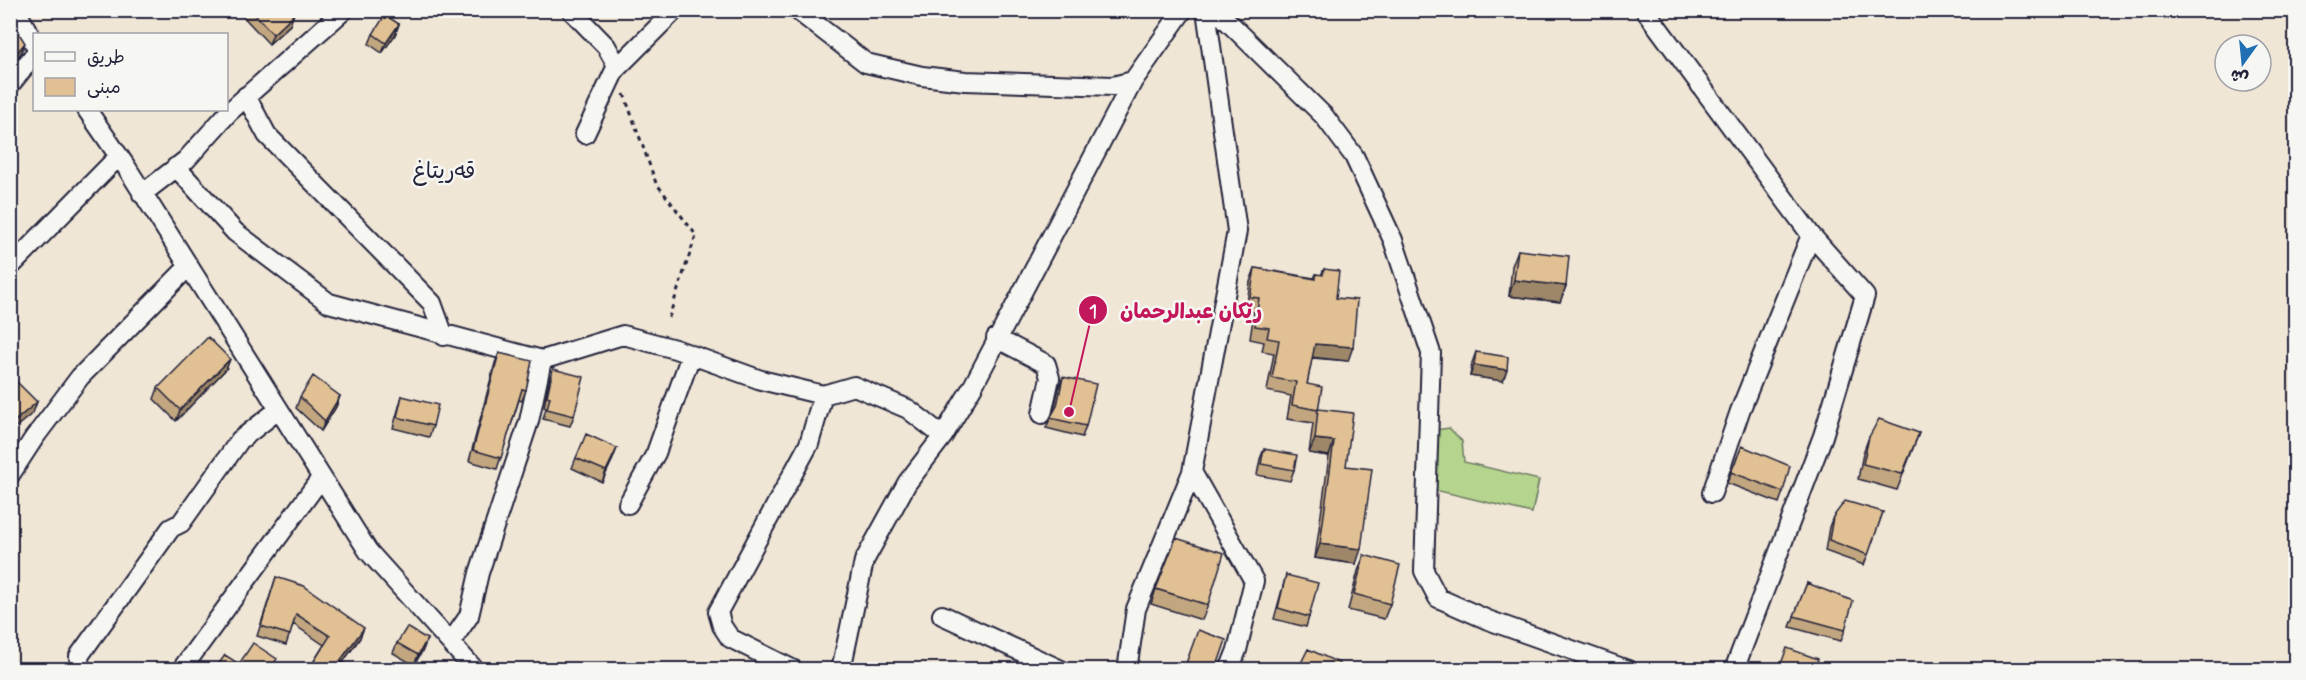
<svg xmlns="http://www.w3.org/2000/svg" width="2306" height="680" font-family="Mynerve,'Playpen Sans Arabic',sans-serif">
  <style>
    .green { fill: #b5d48d; stroke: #6c7b64; stroke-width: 1.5 }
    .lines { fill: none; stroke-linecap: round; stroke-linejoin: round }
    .street-casing { stroke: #22223b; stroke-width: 22 }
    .path { stroke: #22223b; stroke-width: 3; stroke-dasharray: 4.5 4.5; stroke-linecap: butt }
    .street { stroke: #f6f6f2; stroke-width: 18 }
    .wall { fill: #c2a67f; stroke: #22223b; stroke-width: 1.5 }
    .shaded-wall { fill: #9e8768; stroke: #22223b; stroke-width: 1.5 }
    .building { fill: #e1c194; stroke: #22223b; stroke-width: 1.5 }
    .labels { text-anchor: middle; stroke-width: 5; stroke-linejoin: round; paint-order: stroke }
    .quarter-label { font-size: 22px; fill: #22223b; stroke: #f6f6f2 }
    .leader { fill: none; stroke: #c2185b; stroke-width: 2 }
    .callout-dot { fill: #c2185b; stroke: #f6f6f2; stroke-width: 2 }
    .mark-label { font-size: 18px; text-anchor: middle; font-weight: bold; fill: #fff }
    .callout-label { font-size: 21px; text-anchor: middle; font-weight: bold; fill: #c2185b; stroke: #f6f6f2; stroke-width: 5; stroke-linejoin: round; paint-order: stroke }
  </style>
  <rect width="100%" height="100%" fill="#f0e6d6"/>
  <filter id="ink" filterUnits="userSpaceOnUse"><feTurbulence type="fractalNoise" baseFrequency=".0167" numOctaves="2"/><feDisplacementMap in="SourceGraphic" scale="12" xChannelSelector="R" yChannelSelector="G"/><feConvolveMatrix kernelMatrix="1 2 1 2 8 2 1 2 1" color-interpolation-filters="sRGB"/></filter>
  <g filter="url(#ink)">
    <path class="green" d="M1449,428L1462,441L1464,462L1539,480L1532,513L1435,490L1436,430Z"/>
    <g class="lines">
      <g class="street-casing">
        <path id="street" d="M16,10L34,43
          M571,10L606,46L618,67
          M797,10L866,63L922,76L965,81L1113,86L1133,81
          M1216,10L1324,116L1354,156L1393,240L1431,353L1424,571L1438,598L1488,620L1628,670
          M1645,10L1811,235L1865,296L1823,436L1734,670
          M10,85L34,55
          M246,96L267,135L432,303L444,336
          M87,110L127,168L368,551L475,670
          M585,134L615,70L675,10
          M176,167L235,232L329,303L542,360L529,421L479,573L469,616L451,642
          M142,194L186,160L229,112L344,10
          M10,267L119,156
          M996,338L1046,364L1050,378L1042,414
          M542,360L623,335L675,349L761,380L823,395L854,386L908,409L943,436
          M1192,472L1254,581L1237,650L1229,670
          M10,475L34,438L80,377L188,267
          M1712,493L1740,411L1811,235
          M628,504L656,453L691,355
          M942,615L1061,670
          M80,670L79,656L171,528L181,523L240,440L278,410
          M181,670L321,478
          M794,670L730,638L722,626L718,612L809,444L823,395
          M841,670L864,561L907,483L943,436L973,386L1133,81L1183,10
          M1127,670L1136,609L1192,472L1237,231L1206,10"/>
      </g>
      <path class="path" d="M624,94L656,183L696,235L668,320"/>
      <use href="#street" class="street"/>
    </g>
    <path class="wall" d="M237,10H290V25L269,44Z
      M399,24L395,35L382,53L369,44L373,34Z
      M1518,250L1566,286L1560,302L1509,296L1512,266Z
      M1255,268L1314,278L1316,274L1321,275L1324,269L1336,298L1348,361L1312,358L1307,384L1318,410L1346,466L1356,564L1315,558L1329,456L1309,453L1313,423L1287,419L1291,396L1267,391L1274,353L1262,351L1264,342L1250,339L1254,312L1246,310L1250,282Z
      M1476,352L1503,381L1470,376L1472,363Z
      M499,353L526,390L522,401L519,400L497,469L469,461L495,363Z
      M230,359L226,369L176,421L154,399L158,388Z
      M553,369L574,416L570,426L543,419L546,408L544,407L549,380Z
      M1063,377L1086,426L1082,437L1046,428L1054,410L1059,387Z
      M340,396L336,407L321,431L296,408L300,397Z
      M402,396L433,426L429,437L393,428Z
      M1919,433L1897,490L1858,479L1863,453L1869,437Z
      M1742,446L1783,492L1779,503L1727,483Z
      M617,448L602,482L572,468L576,458Z
      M1264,449L1294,470L1290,481L1257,475L1260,459Z
      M1883,512L1864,565L1825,551L1829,527L1833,517Z
      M1364,555L1390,604L1384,619L1348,610L1358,571Z
      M1286,575L1309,617L1306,627L1274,619Z
      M276,577L360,638L343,662L309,669L324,645L293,624L286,645L257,636Z
      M1807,583L1845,630L1841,641L1790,627Z
      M1156,589L1208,605L1202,620L1151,604Z
      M427,639L423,650L414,665L393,653L397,643Z"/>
    <path class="shaded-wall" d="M294,14L290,25L269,44L273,34Z
      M399,24L395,35L382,53L386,43Z
      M25,43L21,53L10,66V61Z
      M1514,280L1566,286L1560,302L1509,296Z
      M1315,344L1353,347L1348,361L1310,357Z
      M230,359L226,369L176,421L180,410Z
      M1474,365L1507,370L1503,381L1470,376Z
      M340,396L336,407L321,431L325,421Z
      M37,402L33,413L10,432V425Z
      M1315,439L1334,441L1329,456L1309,453Z
      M617,448L613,459L602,482L606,471Z
      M1320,544L1361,549L1356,564L1315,558Z
      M364,628L360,638L338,669L340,661Z
      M427,639L423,650L414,665L418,655Z"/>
    <path class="building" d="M251,10H290L294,14L273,34Z
      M385,15L399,24L386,43L373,34Z
      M10,19L25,43L10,61Z
      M1518,250L1569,256L1566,286L1514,280Z
      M1255,268L1316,279V274L1323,275L1324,269L1339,271L1336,298L1357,300L1353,347L1315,344L1307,384L1322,387L1318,410L1292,405L1296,382L1272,378L1279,340L1267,338L1269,328L1255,326L1259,298L1250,297Z
      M208,337L230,359L180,410L158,388Z
      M1476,352L1508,357L1507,370L1474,365Z
      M499,353L532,361L526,390L522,389L501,458L473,450Z
      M553,369L584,377L574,416L547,409L550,397L547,396Z
      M10,375L37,402L10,425Z
      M313,376L340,396L325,421L300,397Z
      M1063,377L1096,384L1086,426L1050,418L1057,406Z
      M402,396L438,405L433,426L397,417Z
      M1318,409L1353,413L1346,466L1372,469L1361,549L1320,544L1334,441L1315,439Z
      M1879,419L1919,433L1902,474L1863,464L1869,437Z
      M586,434L617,448L606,471L576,458Z
      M1742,446L1790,466L1783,492L1731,472Z
      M1264,449L1297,455L1294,470L1261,464Z
      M1845,501L1883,512L1868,555L1829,540L1833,517Z
      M1176,538L1224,553L1208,605L1156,589Z
      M1364,555L1400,565L1390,604L1354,594Z
      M1286,575L1318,583L1309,617L1278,608Z
      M276,577L304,586L364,628L340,661L354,669H309L330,636L296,614L290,635L261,626Z
      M1807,583L1853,601L1845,630L1794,616Z
      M407,627L427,639L418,655L397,643Z
      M1198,630L1226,640L1216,669H1184Z
      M253,643L277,659L270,669H215L225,655L239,664Z
      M1787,648L1818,659L1815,669H1779Z
      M1308,649L1339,663L1336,669H1298Z
      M1571,666L1587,669H1570Z"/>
  </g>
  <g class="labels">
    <g class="quarter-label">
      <text x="444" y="178">قەریتاغ</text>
    </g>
  </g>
  <path class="leader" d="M1069 412L1093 310"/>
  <g class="callout-dot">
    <circle cx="1069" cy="412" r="6"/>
    <circle cx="1093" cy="310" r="15"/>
  </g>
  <g class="mark-label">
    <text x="1093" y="317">1</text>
  </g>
  <g class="callout-label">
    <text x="1191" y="318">رێكان عبدالرحمان</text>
  </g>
  <rect width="2306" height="680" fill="none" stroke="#f6f6f2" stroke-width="36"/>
  <rect x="18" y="18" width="2270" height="644" fill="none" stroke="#22223b" stroke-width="2" filter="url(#ink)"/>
  <rect x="33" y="33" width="195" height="78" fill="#f6f6f2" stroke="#a1a1a9" stroke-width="1.5"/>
  <rect x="45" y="52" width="30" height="9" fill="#f6f6f2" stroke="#a1a1a9" stroke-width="1.5"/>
  <text x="87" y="63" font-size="18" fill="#22223b">طريق</text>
  <rect x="45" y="78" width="30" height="18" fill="#e1c194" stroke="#a1a1a9" stroke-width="1.5"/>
  <text x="87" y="93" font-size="18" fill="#22223b">مبنى</text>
  <g transform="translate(2243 63) rotate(195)"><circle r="28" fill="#f6f6f2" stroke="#a1a1a9" stroke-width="1.5"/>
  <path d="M0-4.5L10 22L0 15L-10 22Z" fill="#1f6fb2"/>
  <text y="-9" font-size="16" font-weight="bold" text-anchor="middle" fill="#22223b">ش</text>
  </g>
</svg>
